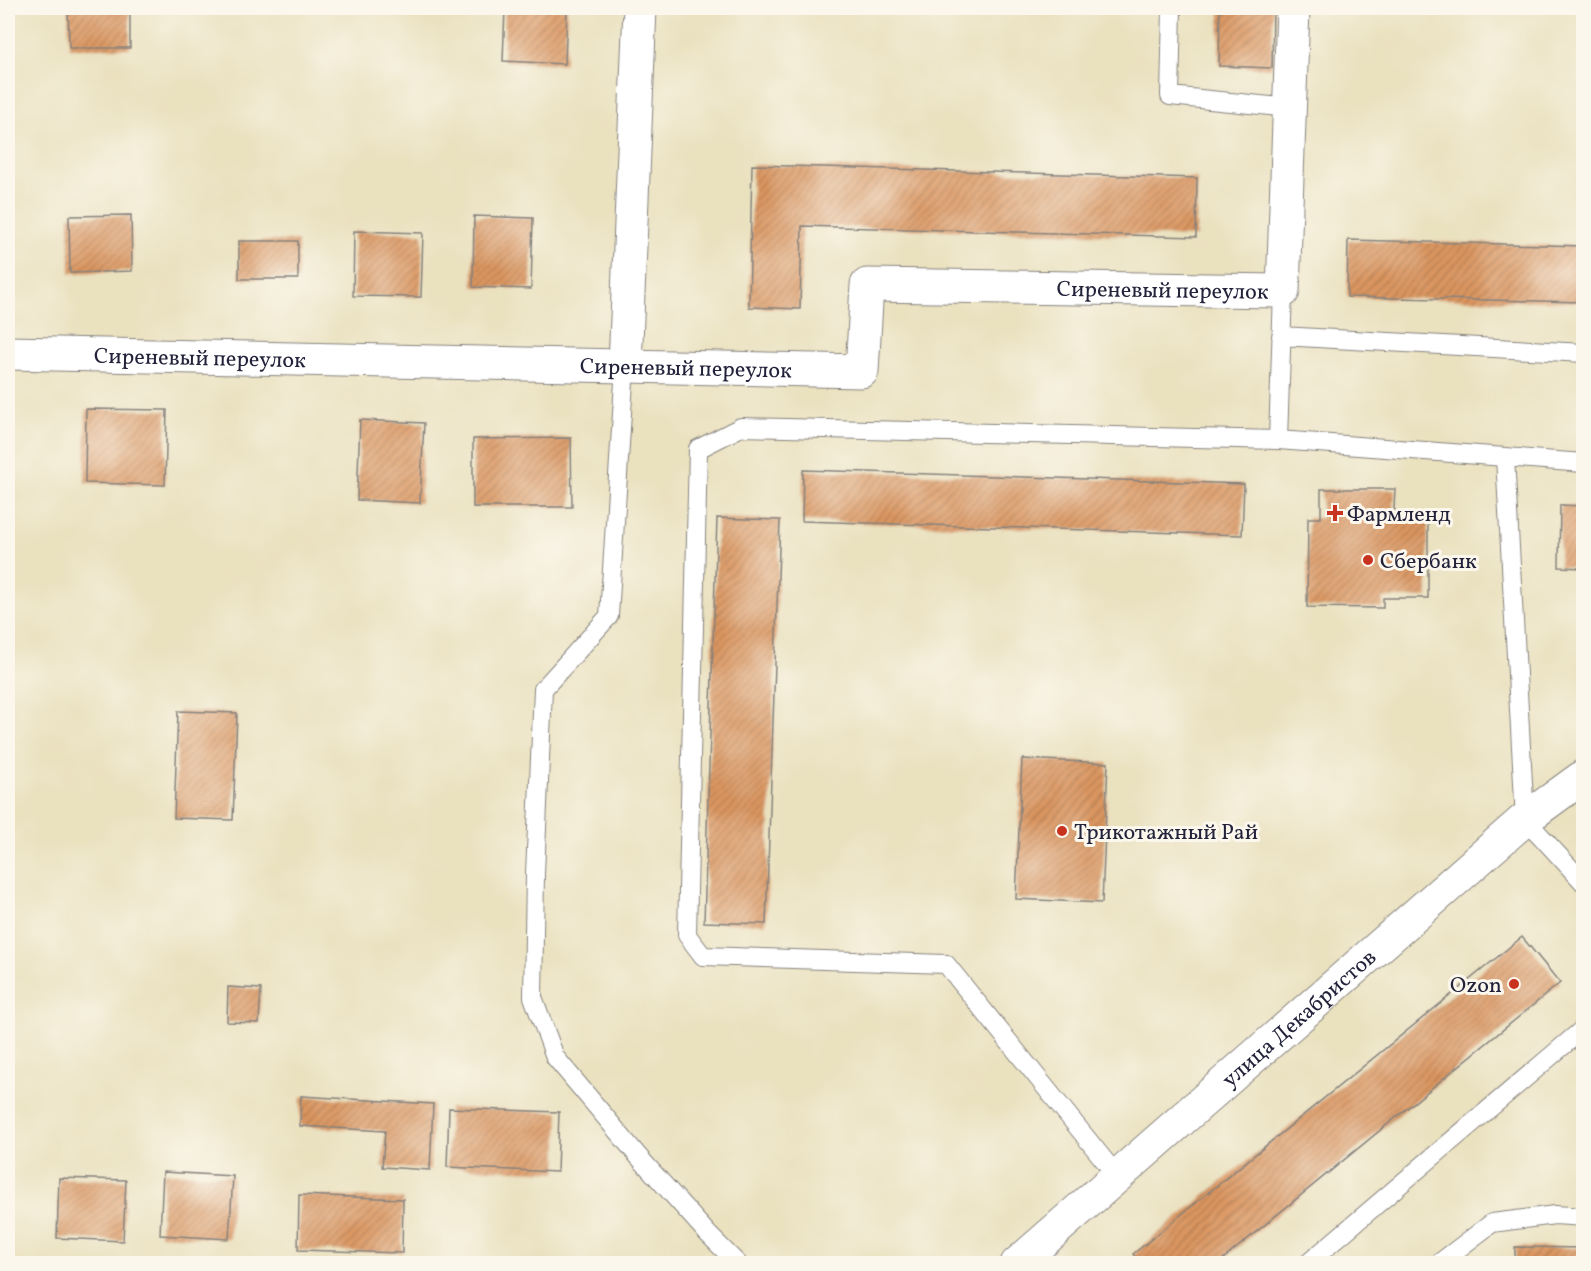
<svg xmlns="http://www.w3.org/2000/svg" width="1591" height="1271" font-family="Vollkorn,serif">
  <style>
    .building { fill: url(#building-hatch) }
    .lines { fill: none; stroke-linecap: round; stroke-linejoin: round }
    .service-casing { stroke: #86827d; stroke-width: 20 }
    .minor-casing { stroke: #86827d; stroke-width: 35 }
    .service { stroke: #fff; stroke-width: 18 }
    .minor { stroke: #fff; stroke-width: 33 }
    .poi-dot { fill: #c8321e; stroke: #fbf7ec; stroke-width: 2 }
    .labels { text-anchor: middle; stroke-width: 6; stroke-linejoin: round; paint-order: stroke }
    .street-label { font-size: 22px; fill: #22223b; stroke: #fbf7ec }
    .poi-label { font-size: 22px; fill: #22223b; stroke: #fbf7ec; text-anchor: start }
  </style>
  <defs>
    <pattern id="building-hatch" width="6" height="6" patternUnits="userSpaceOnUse" patternTransform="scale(1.5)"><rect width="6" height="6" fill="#db9660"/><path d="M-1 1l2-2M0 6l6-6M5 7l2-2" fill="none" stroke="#b17a50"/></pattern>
  </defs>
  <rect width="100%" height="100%" fill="#fbf7ec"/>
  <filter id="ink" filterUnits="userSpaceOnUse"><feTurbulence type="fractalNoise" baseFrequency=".0167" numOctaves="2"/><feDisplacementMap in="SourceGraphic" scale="12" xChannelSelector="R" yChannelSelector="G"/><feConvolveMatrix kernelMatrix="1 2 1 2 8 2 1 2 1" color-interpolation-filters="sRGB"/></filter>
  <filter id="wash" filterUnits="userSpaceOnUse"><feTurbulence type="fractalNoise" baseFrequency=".008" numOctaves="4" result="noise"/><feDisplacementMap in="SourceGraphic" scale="24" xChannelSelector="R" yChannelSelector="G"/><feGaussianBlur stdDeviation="1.35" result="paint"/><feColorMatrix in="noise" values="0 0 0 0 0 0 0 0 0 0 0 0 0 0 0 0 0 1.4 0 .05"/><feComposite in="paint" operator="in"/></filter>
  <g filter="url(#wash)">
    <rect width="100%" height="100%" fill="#eae1bf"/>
    <g id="blocks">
      <path class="building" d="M68,8H130V48H69Z
        M505,8H567L565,64L503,61Z
        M1220,8H1273L1272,68L1219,66Z
        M752,165L1197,178L1196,237L802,226L800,309L749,307Z
        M131,215L132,271L70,273L69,216Z
        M474,216L533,218L531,289L473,287Z
        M354,231L423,233L421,297L353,296Z
        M1348,240L1584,246V302L1347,297Z
        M239,241H298V279H239Z
        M86,409L167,410L165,485L85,483Z
        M360,420L424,423L420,503L357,500Z
        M571,438L572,507H473V439Z
        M803,470L1244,484L1242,535L802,521Z
        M1321,489H1395L1394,509L1410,522H1428V598H1383V608L1307,607L1308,518H1321Z
        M1560,505L1584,506V568L1559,567Z
        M717,518L780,520L766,924L704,922Z
        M178,711L237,713L233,820L174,818Z
        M1022,759L1108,763L1102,903L1016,899Z
        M1522,937L1560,983L1217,1264H1141L1133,1254Z
        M228,987L261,989L259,1023L227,1022Z
        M301,1096L433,1104L430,1170L382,1167L385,1131L300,1126Z
        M449,1108L559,1112L557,1172L447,1167Z
        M163,1172L233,1176L229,1239L160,1235Z
        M59,1178L126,1180L123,1241L57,1238Z
        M299,1195L403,1199L402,1253L298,1250Z
        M1515,1247L1584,1248V1264H1515Z"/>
    </g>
  </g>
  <g filter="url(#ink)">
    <use href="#blocks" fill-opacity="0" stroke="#86827d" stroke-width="1.5"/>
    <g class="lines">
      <g class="service-casing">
        <path id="service" d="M1172,8L1170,96L1290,108
          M1283,291L1278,440L1505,457L1525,819L1584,883
          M1281,336L1584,353
          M625,366L609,616L543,689L535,874L533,997L555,1057L638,1156L708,1234L738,1264
          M1505,457L1584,463
          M1117,1176L946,964L703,956L687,935L698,449L741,427L1278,440
          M1307,1264L1584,1028
          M1438,1264L1492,1223L1555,1215L1584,1217"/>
      </g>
      <g class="minor-casing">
        <g id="minor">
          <path id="s1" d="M8,353L862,371L867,285L1283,291L1293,8"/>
          <path d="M625,366L640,8"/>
          <path id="s2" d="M1017,1264L1525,819L1584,776"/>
        </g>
      </g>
      <use href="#service" class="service"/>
      <use href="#minor" class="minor"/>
    </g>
  </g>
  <g class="poi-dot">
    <path d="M1332 504h6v6h6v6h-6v6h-6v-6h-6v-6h6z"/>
    <circle cx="1368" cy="560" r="6"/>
    <circle cx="1062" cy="831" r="6"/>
    <circle cx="1514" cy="984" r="6"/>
  </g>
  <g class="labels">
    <g class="street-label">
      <text dy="8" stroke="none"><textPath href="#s1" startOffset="1236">Сиреневый переулок</textPath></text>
      <text dy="8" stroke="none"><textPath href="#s1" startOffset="192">Сиреневый переулок</textPath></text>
      <text dy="8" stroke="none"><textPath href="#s1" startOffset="678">Сиреневый переулок</textPath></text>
      <text dy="8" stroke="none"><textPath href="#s2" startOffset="374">улица Декабристов</textPath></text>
    </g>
    <g class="poi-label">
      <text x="1347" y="521">Фармленд</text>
      <text x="1380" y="568">Сбербанк</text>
      <text x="1074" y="839">Трикотажный Рай</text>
      <text x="1502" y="992" text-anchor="end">Ozon</text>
    </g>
  </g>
  <rect width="1591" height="1271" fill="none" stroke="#fbf7ec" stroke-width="30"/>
</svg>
